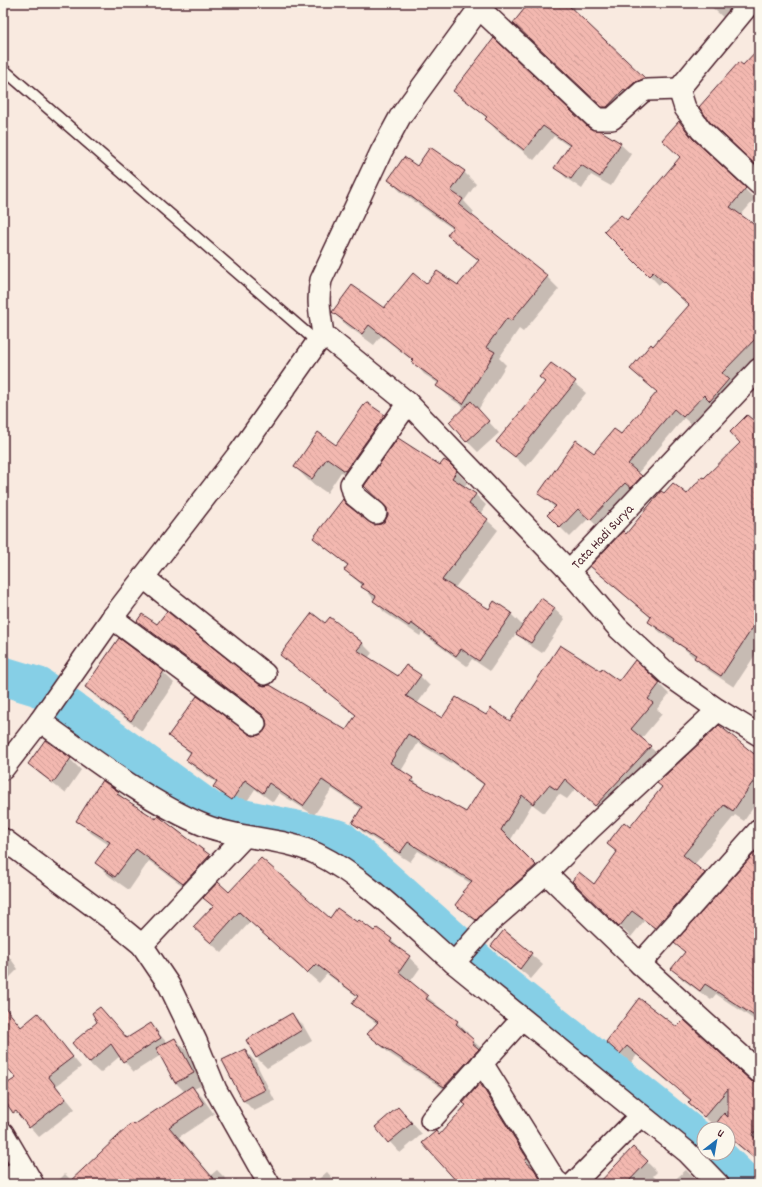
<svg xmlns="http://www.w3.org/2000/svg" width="762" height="1187" font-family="Dekko,sans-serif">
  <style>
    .shadow { fill: #0003; fill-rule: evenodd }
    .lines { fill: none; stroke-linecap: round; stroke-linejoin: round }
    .river { stroke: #86cfe6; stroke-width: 39 }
    .building { fill: url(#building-back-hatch); stroke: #4a1f2b; fill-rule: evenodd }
    .lane-casing { stroke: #4a1f2b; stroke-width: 13 }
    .street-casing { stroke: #4a1f2b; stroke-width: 24 }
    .lane { stroke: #fbf7ec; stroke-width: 10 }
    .street { stroke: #fbf7ec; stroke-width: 21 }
    .labels { text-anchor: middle; stroke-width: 3; stroke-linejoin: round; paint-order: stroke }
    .street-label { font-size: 14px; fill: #4a1f2b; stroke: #fbf7ec }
  </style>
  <defs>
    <pattern id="building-back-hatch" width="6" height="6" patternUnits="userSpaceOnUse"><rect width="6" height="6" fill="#f3b8b0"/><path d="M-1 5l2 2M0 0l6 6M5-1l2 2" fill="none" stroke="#d29e98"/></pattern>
  </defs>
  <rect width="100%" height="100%" fill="#f9eae0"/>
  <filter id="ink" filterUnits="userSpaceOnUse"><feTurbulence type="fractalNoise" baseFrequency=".025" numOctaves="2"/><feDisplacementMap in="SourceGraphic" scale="8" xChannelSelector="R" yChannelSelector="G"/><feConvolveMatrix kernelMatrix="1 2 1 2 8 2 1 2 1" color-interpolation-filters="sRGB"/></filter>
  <g filter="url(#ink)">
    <path class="shadow" d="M518,3H570L575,8L573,11L654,89L613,117L524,33L525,9Z
      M707,3H749L734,27Z
      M454,91L588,129L620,144L631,154L611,186L591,175L582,189L566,178L556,167L570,147L554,136L534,160L496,130L487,118Z
      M679,123L701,147L755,199L740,216L759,230V355L693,426L684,418L638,473L651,486L600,529L589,518L570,537L548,515L555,508L539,493L621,435L658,393L631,369L690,306L663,281L659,285L606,231L627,222L681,157Z
      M417,167L464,172L476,184L464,201L474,212L471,216L547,277L559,289L523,332L519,329L499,358L506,365L478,410L499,433L478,452L467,441L465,408L450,398L438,386L439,384L424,374L413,361L381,336L374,345L345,324L333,312L384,310L427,286L458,287L479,261L448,235L453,229L401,192L389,180Z
      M551,364L586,393L526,467L498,442L545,382Z
      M384,416L399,430L360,485L341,472L327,493L309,481L295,467L336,446Z
      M759,423V654L757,652L734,687L708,670L681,646L662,634L649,622L651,618L591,566L626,535L664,494L687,496L742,443Z
      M449,464L467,483L464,487L475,494L486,505L480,514L498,530L454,589L489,611L511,614L523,626L554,609L565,619L542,653L528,644L517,632L490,671L472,659L467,666L422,633L420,636L384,612L363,586L345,570L348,566L314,538L343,500L354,512L374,526L381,525L441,466Z
      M138,621L346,732L357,716L291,664L281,655L326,624L362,643L372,653L368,658L398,677L420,676L430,686L417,704L443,719L486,716L510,722L619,683L659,684L669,694L657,709L662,714L641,739L660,756L606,815L576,788L567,799L559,794L544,813L532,804L510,841L545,876L486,929L467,915L457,905L472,884L418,851L410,862L363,832L354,823L362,809L332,789L314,815L279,793L273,802L255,789L242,809L224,797L214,787L217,783L197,770L187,760L191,754L170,736H260L265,732L268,726L267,720L148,631ZM418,743L451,763L452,762L484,785L467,814L422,788L412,779L401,771Z
      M163,672L174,683L142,731L97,698L86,687Z
      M45,741L70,759L81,770L65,793L40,774L29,764Z
      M755,750L759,753V799L744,821L735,815L694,865L715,884L667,939L644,921L631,937L584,892L594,885L618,854L608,844L631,828L752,753Z
      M118,792L129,803L156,821L159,818L210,856L223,869L197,896L149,861L129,890L109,876L96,863L109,845L91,833L78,820Z
      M759,850V1023L716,994L711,1000L683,980L673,969L685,953L676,943Z
      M230,893L330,919L357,923L391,940L420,968L410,982L457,1022L468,1033L467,1035L484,1051L456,1097L390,1054L368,1034L377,1024L353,1004L358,997L327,974L319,983L250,922L222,953L205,938L213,907L204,898Z
      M504,931L543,965L531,979L492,946Z
      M3,948L18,969L3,984Z
      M640,1000L750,1082L759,1085V1163L728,1137V1129H719L699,1113L692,1100L669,1081L668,1082L637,1055L631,1063L607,1042Z
      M100,1008L128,1039L151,1024L167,1043L175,1039L186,1050L204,1084L194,1089L202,1097L214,1114L179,1137L211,1175L217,1170L231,1184H55L65,1174L72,1181L134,1126L185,1092L176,1083L161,1055L134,1072L120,1056L100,1073L89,1063L99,1022Z
      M9,1014L22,1027L38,1015L81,1067L56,1086L75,1109L39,1137L16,1111L3,1092V1087L17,1078L3,1059V1019Z
      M292,1015L303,1025L312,1041L267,1068L256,1057Z
      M245,1051L255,1061L275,1101L254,1111L244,1101Z
      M480,1085L491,1095L537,1169L535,1172L546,1184H466L439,1136L467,1106Z
      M398,1108L422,1134L400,1153L376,1127Z
      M647,1162L657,1172L653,1176L661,1184H606Z
      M686,1170L700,1184H670Z
      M327,1172L338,1184H313Z
      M236,1179L241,1184H231Z"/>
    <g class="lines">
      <path class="river" d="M3,676L39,687L212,812L339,839L499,982L704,1145
        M714,1153L745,1184"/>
    </g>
    <path class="building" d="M529,3H566L645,78L634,83L626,90L624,89L607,107H602L513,23Z
      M494,38L589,128L601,131L621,143L600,177L581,165L571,179L554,168L570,145L543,126L524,150L485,119L487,117L453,91Z
      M759,48V168L710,122L699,107L739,62L743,65Z
      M679,121L693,139L746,188L730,207L759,228V335L722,373L729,379L710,401L704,395L683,417L674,409L628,464L642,476L631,488L625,483L590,520L578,509L560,528L547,515L556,506L538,494L576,440L594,453L614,429L621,434L657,392L630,369L651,344L653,346L689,305L653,272L649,276L604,231L621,215L627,220L680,157L662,140Z
      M430,147L465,171L451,191L463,199L459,205L548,276L511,321L507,318L486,347L495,352L463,404L436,386L439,382L411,362L413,360L369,325L362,334L332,312L352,285L384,308L413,273L426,284L437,271L458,285L479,260L447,235L453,227L388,180L404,157L417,166Z
      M551,363L576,381L515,457L496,442L545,382L539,377Z
      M471,401L489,421L466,442L449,422Z
      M366,402L385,415L345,471L327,458L312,479L294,467L318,432L336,445Z
      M747,415L759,425V618L721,676L694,658L696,655L674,641L675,639L648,622L651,617L590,566L623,531L626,534L661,491L664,493L673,483L687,494L702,477L704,478L740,443L730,432Z
      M398,438L440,465L444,460L449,463L457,471L452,478L476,494L469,504L488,519L442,580L489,609L494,601L512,613L479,661L461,649L456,656L411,623L409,626L373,601L376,596L361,587L363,584L344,570L348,565L313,538L343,499L346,504L369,522L374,525L381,524L385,521L388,515L387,508L364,486Z
      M541,598L555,608L531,643L516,634Z
      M167,611L258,683L264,686L270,685L346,730L356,715L280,655L312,613L325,623L330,617L363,643L357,650L398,676L406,665L421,675L406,696L442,718L456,697L486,715L491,708L510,721L560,645L601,671L602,669L619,681L635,660L660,683L648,699L653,703L631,729L651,746L595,806L565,779L557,790L549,785L533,804L522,795L501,830L536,865L476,920L455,905L464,893L462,892L472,881L408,842L400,853L352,823L362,807L322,780L303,806L269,783L263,793L245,780L232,800L213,787L217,781L186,760L191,752L168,736L197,696L253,736L259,735L264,731L267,726L266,720L262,714L137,621L142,614L157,624ZM408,734L441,754L442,753L484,784L466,812L411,781L413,778L390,763Z
      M119,638L164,671L131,721L85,687Z
      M719,725L759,758V773L733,811L724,805L683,855L705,873L655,928L632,911L619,927L572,881L579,872L594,884L617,852L607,844L624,822L630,827L662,787L657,783Z
      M45,740L71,758L53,783L28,764Z
      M102,780L119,792L117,794L156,819L158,816L210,855L183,884L136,849L115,877L95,863L110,842L76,821Z
      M759,848V1019L705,984L700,991L671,969L685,952L674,943Z
      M261,858L330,918L337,908L357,922L359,920L374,931L377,928L392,939L390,942L410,956L399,972L428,996L426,999L458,1021L456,1024L474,1040L472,1043L479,1049L444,1087L378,1043L367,1034L378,1022L352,1004L358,996L316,964L307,973L239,912L211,943L193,927L213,906L203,898L218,882L229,892Z
      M504,930L532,953L520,969L491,946Z
      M639,998L677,1027L684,1020L751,1081L759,1084V1126L752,1135L759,1141V1162L728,1136V1129H720L715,1125L724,1113L728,1117V1089L704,1117L688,1103L691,1100L627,1046L620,1054L606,1042Z
      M3,1005L21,1027L38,1013L73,1057L48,1076L66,1099L29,1128L16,1111L13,1113L3,1098V1086L16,1078L3,1062Z
      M100,1007L127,1038L151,1023L161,1038L123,1062L111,1044L89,1063L72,1043L97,1022L92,1013Z
      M292,1013L302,1030L256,1058L246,1040Z
      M175,1038L194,1073L175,1083L156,1048Z
      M245,1049L265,1090L243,1101L222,1060Z
      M480,1083L527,1158L525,1161L534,1169L543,1184H459L422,1143L436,1131L439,1135L466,1105L463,1103Z
      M192,1086L204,1104L169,1127L218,1184H67L132,1123L134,1125Z
      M398,1107L412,1123L388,1143L375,1127Z
      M633,1147L648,1161L626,1184H598Z"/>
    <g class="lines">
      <g class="lane-casing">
        <path id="lane" d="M3,69L317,342"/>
      </g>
      <g class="street-casing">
        <g id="street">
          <path d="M483,3L400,117L381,152L321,280C317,299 320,315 323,334L408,403L569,571L618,628L671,677L718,710L759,735"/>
          <path d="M479,8L597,119H612L642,92L647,90L679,89"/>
          <path d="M679,89L685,108L701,130L759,184"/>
          <path d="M679,89L750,3"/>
          <path d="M376,513L354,495L351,484L408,403"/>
          <path id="s1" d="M569,571L759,369"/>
          <path d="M143,577L265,674"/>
          <path d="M112,618L255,724"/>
          <path d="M40,721L112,618L240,452L323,334"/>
          <path d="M3,769L40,721C90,757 149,803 206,826C242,840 282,837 317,854C366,878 413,927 454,963L491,921L546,873L590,829L718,710"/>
          <path d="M3,839L108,917L142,945L169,985L196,1041L216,1090L269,1184"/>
          <path d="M546,873L640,964L759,1072"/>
          <path d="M142,945L244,837"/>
          <path d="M454,963L687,1152L718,1184"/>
          <path d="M640,964L759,830"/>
          <path d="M482,1063L555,1180L560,1184"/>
          <path d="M431,1120L522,1019"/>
          <path d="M3,1133L33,1184"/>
          <path d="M3,1181L22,1168"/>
          <path d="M573,1184L641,1115"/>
        </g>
      </g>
      <use href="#lane" class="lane"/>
      <use href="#street" class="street"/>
    </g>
  </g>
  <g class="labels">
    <g class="street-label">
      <text dy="5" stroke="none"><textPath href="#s1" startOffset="48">Tata Hadi Surya</textPath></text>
    </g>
  </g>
  <rect width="762" height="1187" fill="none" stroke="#fbf7ec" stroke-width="16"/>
  <rect x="8" y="8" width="746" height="1171" fill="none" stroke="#4a1f2b" stroke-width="1.5" filter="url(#ink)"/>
  <g transform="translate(716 1141) rotate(31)"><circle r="19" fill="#fbf7ec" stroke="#b4a19f"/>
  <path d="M0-3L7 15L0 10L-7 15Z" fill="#1f6fb2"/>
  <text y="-6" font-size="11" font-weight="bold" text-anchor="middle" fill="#4a1f2b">U</text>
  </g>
</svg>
